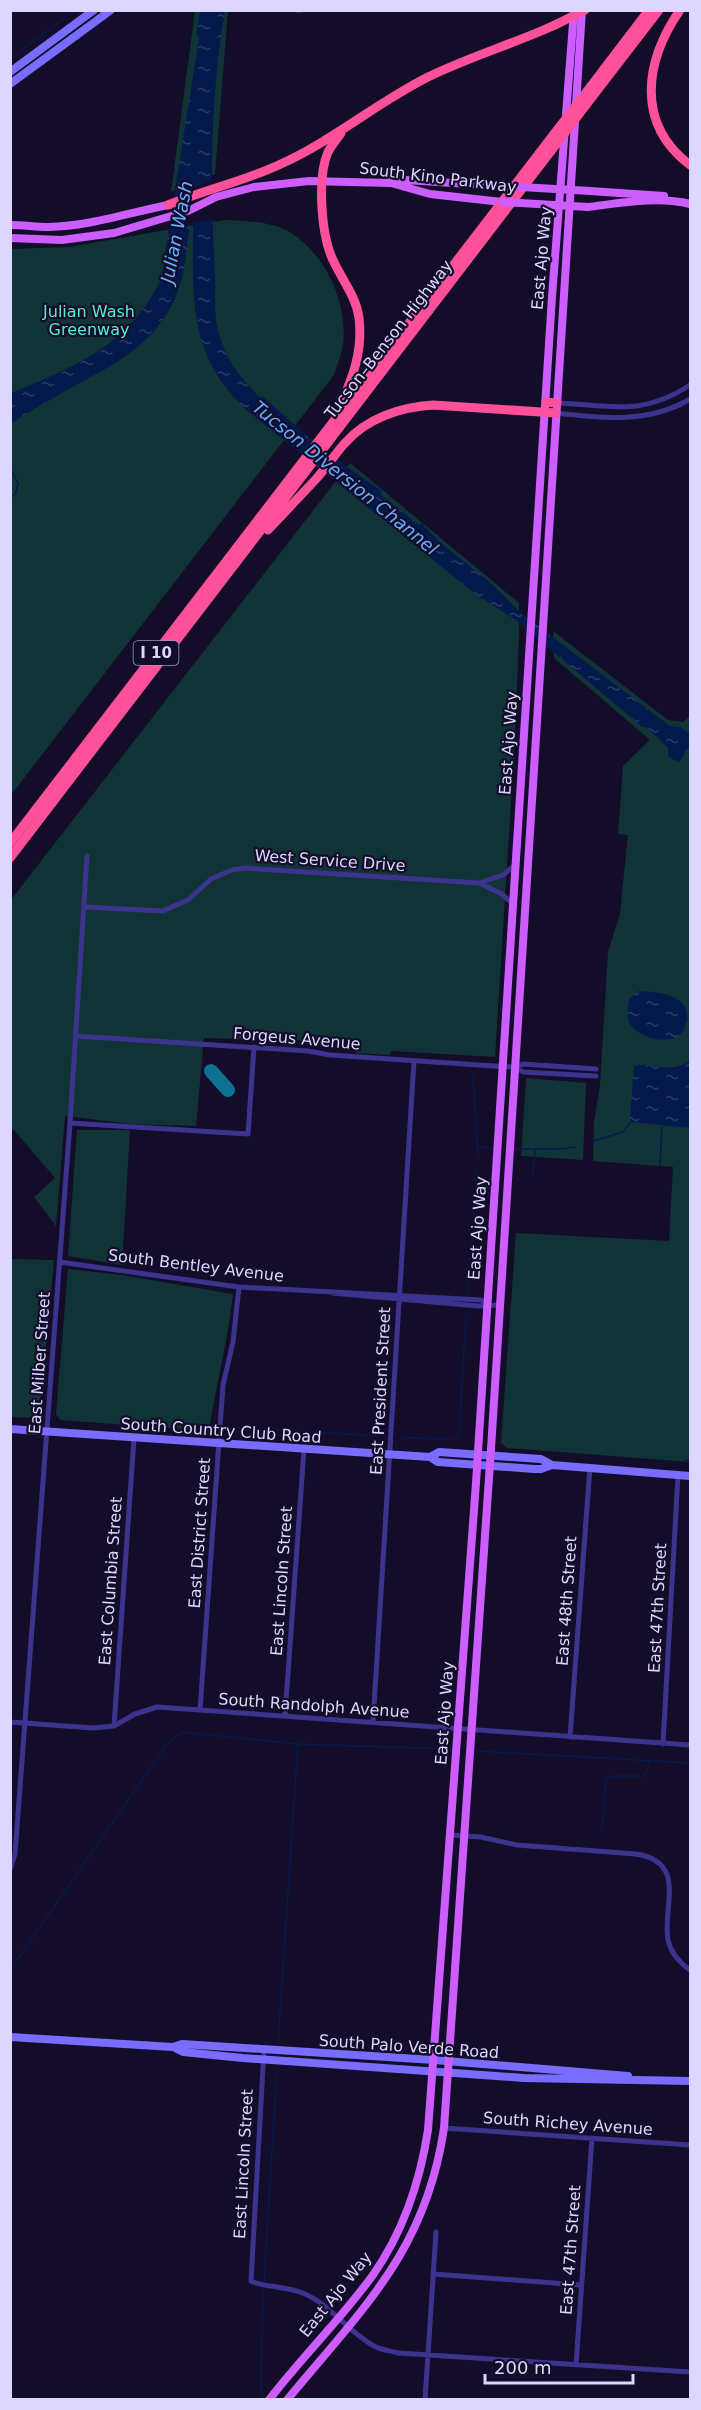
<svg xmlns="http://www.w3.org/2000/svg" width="701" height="2410" font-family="'DejaVu Sans',sans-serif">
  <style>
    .green { fill: #103435 }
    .water { fill: url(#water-ripples) }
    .pier { fill: #140d2a }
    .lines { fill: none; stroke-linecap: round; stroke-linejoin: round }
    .stream { stroke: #051a4c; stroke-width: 1.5 }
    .taxiway { stroke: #0b7294; stroke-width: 14 }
    .street { stroke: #3c338e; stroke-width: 5 }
    .secondary { stroke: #796dff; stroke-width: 8 }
    .primary { stroke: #cc5dff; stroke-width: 8 }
    .highway { stroke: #ff519a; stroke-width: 9 }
    .primary-bridge { stroke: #cc5dff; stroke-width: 8 }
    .highway-bridge { stroke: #ff519a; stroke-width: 9 }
    .labels { text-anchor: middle; stroke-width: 4.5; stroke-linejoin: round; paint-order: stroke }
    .shield { fill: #140d2a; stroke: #a19abf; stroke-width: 1.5 }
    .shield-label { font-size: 15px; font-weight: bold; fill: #ddd6ff }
    .street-label { font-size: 16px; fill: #ddd6ff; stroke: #140d2a }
    .park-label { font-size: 16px; fill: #55edcf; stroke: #140d2a }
    .water-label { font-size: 18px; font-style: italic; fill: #64aeff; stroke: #140d2a }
  </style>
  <defs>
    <pattern id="water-ripples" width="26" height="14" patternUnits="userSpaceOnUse" patternTransform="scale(1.5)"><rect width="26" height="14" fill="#051a4c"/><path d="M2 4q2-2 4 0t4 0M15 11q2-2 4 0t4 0" fill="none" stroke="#293b67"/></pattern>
  </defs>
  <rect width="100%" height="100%" fill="#140d2a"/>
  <path class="green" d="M195,11H228L215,174L171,192Z
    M224,220C246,221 272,221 291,233C326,255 348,303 343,344C342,354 337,365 334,375L11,795V249L69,247Z
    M350,463L519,603V635L514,754L495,1057L391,1051L390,1055L355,1053V1050L310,1041L204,1038L196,1126L131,1124L65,1116L56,1226L34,1197L55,1178L14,1130H11L10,901Z
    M553,631L668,720L683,722L690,716V1462L507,1448L501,1443L516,1233L669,1241L673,1167L593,1161L594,1122L600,1085L608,952L620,914L628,835L618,834L623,766L650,740L554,658Z
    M526,1078L586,1083L583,1160L521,1156Z
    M77,1130H130L122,1265L68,1256Z
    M11,1259L54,1260L39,1418L11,1417Z
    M68,1269L122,1275L233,1294C228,1340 216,1385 209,1431L60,1420L56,1414Z"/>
  <path class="water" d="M200,11H225C210,97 210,187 215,275C216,295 213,314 219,334C226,360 242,380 261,398L263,396C300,432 340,463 382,491L380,494L419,525L421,523L442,544L490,582L521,613L670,726L681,727L690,734V745L679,763L668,756V748L646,727H642L516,620L478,596L245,409C183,349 194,289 193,209C186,237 188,267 177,294C153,350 111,365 62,393C44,403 28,413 11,423V393C74,367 130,345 161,279L199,38L196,35Z
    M639,991C658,992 691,994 687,1021C686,1027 683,1033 678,1036C664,1045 636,1037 629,1022C626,1015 628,1006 629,999Z
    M690,1061V1128L631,1122L630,1118L634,1066C653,1061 667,1075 690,1061Z"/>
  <path class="pier" d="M216,178V219L167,226L171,198Z"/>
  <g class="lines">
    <path class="stream" d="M10,59L75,10
      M10,468L18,483L16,493L10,498
      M473,1077L478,1156
      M593,1141L623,1132L631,1122
      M479,1147L493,1148
      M512,1149H562L575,1147
      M660,1165L662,1126
      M533,1174L535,1151
      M468,1291L477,1169
      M187,1427L213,1426
      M228,1427L380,1436
      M402,1438L453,1439L459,1435L466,1317
      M681,1464L690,1458
      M475,1751L690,1763
      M602,1830L606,1778L612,1776H644L648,1769L649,1761
      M10,1970L168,1743L182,1732L297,1744
      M278,2044L298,1744L452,1749
      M264,2282L277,2069
      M263,2400L261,2387L263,2287"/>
    <path class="taxiway" d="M211,1071L228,1090"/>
    <path class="street" d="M297,10H301
      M557,403C610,405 642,417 690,385
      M556,413C602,418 649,424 690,399
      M479,883L502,894L513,904
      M84,907L163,911L188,900L211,879L232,870L244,868L479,883L503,875L515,865
      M76,1036L308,1051L330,1055L494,1066L515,1067L523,1064L596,1069
      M515,1067L523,1072L596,1076
      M70,1123L248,1134L254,1047
      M59,1262L239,1287L481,1300L488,1304
      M332,1293L478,1306L500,1305
      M200,1710L223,1385L233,1342L239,1287
      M285,1716L304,1449
      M10,1722L93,1728L114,1726L135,1714L157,1707L690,1745
      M373,1722L414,1061
      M114,1726L134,1438
      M570,1737L590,1467
      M663,1744L678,1475
      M450,1835L481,1837L517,1845L636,1854C688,1862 662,1907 668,1940C671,1953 680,1963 690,1970
      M10,1870L15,1854L70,1123L87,856
      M444,2128L690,2145
      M433,2274L581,2285
      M251,2281C260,2287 289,2286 305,2294C332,2306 349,2333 376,2347C382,2350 391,2351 398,2353L690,2372
      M251,2281L264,2049
      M576,2365L592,2138
      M425,2400L436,2232"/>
    <path class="secondary" d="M10,72L94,10
      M10,84L111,10
      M10,1429L430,1457L438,1462L534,1469H541L552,1465
      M430,1457L439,1452L541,1459L552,1465L690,1476
      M10,2037L173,2047L183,2052L243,2058L524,2078L690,2081
      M173,2047L182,2044L434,2060L628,2076"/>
    <path class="primary" d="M390,179L485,185
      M590,191L664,196
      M588,207C621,203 658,196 690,204
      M10,225C23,225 36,227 48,227C91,226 131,212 173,204
      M10,238L62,240L114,233L188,211L216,197L254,187L309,181L391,183L430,194L502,202
      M269,2400C302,2357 341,2319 373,2275C403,2232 420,2182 428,2130L476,1483L552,297L574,10
      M287,2400C362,2309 426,2251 444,2128L491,1449L582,10"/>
    <path class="highway" d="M680,10C645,61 635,123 690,165
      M591,86L649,10
      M586,105L659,10
      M168,205C206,189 246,181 283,163C335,139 378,102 428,77C469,57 513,44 555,25
      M546,402L557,403
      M340,406C353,377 363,351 359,318C356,296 342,280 333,260C321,235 317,177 328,152C332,145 337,139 341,133
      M268,530C284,513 300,496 316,479C326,468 335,454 345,443C367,418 401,407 433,405L556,413
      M10,843L554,134
      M10,858L551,151"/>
    <path class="primary-bridge" d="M485,185L590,191
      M502,202L588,207"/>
    <path class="highway-bridge" d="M555,25L585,10
      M554,134L591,86
      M551,151L586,105"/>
  </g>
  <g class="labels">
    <rect class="shield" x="133.5" y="641" width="45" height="24" rx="4.5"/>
    <g class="shield-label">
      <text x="156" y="658">I 10</text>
    </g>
    <g class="street-label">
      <text transform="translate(438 177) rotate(7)" y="6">South Kino Parkway</text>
      <text transform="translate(541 258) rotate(-85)" y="6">East Ajo Way</text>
      <text transform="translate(388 339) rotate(-52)" y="6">Tucson–Benson Highway</text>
      <text transform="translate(508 743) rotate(-86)" y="6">East Ajo Way</text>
      <text transform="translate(330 860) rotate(4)" y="6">West Service Drive</text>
      <text transform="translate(297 1038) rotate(5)" y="6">Forgeus Avenue</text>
      <text transform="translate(477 1228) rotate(-86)" y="6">East Ajo Way</text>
      <text transform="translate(196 1265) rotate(7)" y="6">South Bentley Avenue</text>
      <text transform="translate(39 1363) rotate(-86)" y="6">East Milber Street</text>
      <text transform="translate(380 1391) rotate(-87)" y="6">East President Street</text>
      <text transform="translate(221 1430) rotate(4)" y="6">South Country Club Road</text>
      <text transform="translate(199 1533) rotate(-86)" y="6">East District Street</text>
      <text transform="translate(110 1581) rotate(-86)" y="6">East Columbia Street</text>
      <text transform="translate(281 1581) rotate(-86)" y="6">East Lincoln Street</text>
      <text transform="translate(566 1601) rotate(-86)" y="6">East 48th Street</text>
      <text transform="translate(657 1608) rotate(-87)" y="6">East 47th Street</text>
      <text transform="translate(314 1705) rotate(4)" y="6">South Randolph Avenue</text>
      <text transform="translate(444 1713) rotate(-86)" y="6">East Ajo Way</text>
      <text transform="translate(409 2046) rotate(4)" y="6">South Palo Verde Road</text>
      <text transform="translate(568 2123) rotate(4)" y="6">South Richey Avenue</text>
      <text transform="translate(243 2164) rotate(-87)" y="6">East Lincoln Street</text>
      <text transform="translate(570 2250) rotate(-86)" y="6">East 47th Street</text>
      <text transform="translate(335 2294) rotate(-51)" y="6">East Ajo Way</text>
    </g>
    <g class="park-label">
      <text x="89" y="317">Julian Wash<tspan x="89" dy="18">Greenway</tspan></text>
    </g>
    <g class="water-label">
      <text transform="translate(177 232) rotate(-79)" y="6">Julian Wash</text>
      <text transform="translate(345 478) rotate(39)" y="6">Tucson Diversion Channel</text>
    </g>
  </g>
  <rect width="701" height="2410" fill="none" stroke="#ddd6ff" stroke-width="24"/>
  <path d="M485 2374v9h148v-9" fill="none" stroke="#ddd6ff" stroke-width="3"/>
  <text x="494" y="2374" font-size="18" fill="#ddd6ff" stroke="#140d2a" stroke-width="4.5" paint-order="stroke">200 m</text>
</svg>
